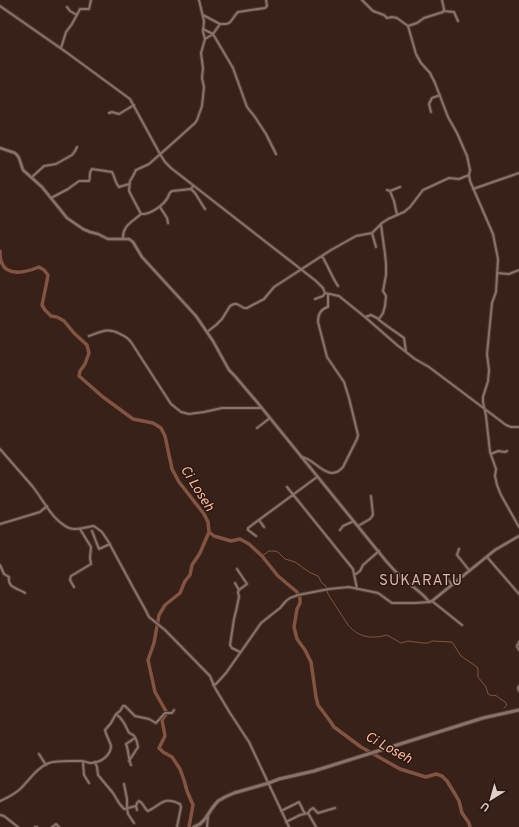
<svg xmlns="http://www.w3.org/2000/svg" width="519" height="827" font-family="Overpass,sans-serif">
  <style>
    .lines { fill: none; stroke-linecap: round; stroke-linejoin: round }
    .stream { stroke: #825441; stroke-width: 1 }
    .river { stroke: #825441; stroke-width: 3.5 }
    .minor-casing { stroke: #503d37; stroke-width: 4 }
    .tertiary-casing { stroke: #503d37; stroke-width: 4.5 }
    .secondary-casing { stroke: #503d37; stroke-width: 5 }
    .minor { stroke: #8c7166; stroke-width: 2 }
    .tertiary { stroke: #8c7166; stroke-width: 2.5 }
    .secondary { stroke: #8c7166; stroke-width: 3 }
    .labels { text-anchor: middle; stroke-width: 3; stroke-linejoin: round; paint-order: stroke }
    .water-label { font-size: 14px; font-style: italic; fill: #f8bba2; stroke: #2d170f }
    .quarter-label { font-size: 15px; letter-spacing: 1px; fill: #d6b8ac; stroke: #2d170f }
  </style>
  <rect width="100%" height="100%" fill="#372118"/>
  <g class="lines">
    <path class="stream" d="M262,556L269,551H274L278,552L285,559L295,562L309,572L318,576L322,583L326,586L328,594L348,625C359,638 372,639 387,635L401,643L408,641L423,643H428L432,641L452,642L461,656L477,667L478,670V677L486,687L488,694L490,695L494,696L495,695L505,702L507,705L504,708"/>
    <path class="river" d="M0,251C0,254 0,258 1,261C6,278 27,272 39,267L44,270L48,275L46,286L42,305L45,310L51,316L57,317L64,321L74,333L87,345L89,353L85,364L80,371L79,376L103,397L133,419L153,423L161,428L165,436L172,469L179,482L204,514L208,522L209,532L214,536L231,541L240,539L249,544L262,556L278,576L297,592L300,598V603L297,609L294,627L297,639L305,650L311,662L316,697L318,705L330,721L334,727L361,747L400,769L426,777L436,774L442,776L447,781L455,794L459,801L462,813L469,823L470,827
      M189,827L193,805L187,791L184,780L180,769L172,757L163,752L159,748L165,736L162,720L167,713L155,692L148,660L154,643L159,615L165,605L180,593L185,581L190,575L192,565L200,553L209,532"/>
    <g class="minor-casing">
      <path id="minor" d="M362,0L373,11L384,15L387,18L392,17L397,18L408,26L416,54L421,63L430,73L435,83L448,117L457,133L467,156L470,170L469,175L470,181L493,234L498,259L496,292L492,303L487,354L489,370L488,381L483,397V402L486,416L490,452L496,469L495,476L497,485L501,495L519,527
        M0,6L66,52L130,99L160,154L165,162L171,168L316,281L323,288L325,293L339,296L365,317L397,345L415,359L429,367L506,425L511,427H519
        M67,7L70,11L77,15
        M443,11L454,12L458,21
        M203,15L220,24
        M408,26L417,23L424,18L443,12L444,9L442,0
        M203,29L213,34L233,68L247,107L255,117L266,134L276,154
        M205,39L213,34L220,24C233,25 230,20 238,12L265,8L267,6L266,0
        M61,48L66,32L72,24L80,9H89L91,0
        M431,112L429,104L432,98L440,95
        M109,113L112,112L119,114L134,105
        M32,177L44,166L56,164L72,155L75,151L77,147
        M191,189L195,193L205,209
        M473,189L519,173
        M387,190L390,191L400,187
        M390,191L394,201L397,215
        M51,198L68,189L79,181H89C91,177 88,173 92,169L112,172C115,177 115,183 119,187L129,184
        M160,207L167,218L168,223
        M141,214C150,215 164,205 168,197C169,194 170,192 172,191L191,189L193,186
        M372,233L376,247
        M123,239C122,226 132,222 141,214L129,191L130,181L133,176L136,170L149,164L175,141L195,123L197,120L202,106L204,87L202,78L203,68L201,53L205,39L203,32L204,21L199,0
        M322,256C328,266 332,277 338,286
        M497,273L509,274L519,270
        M315,299L323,296L325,293
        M365,317L371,315L379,319L383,313L385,306L386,296L383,291L386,275V264L385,254L381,225
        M378,319C386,326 395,331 404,338L406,352
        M207,332L216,325L222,319L230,306L234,304H237L244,308H247L264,299L274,287L331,250L356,236L372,233L382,223L388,219L404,212L410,207L423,190L449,178L459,179L469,175
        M89,336C101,332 108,327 120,334C125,336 128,338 131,342L171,404L181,412L189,414L204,412L222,408H262
        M257,428L270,418
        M0,449C11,462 22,474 33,487C44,501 52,520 69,528C78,531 85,527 94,526L102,532L108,541L135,591L145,609L149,617L165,630L210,676L215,688L230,713L249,742L289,827
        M491,454L498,451L505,452L507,451
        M301,457C313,456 328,485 343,467L357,439L358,435L349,398L344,382L327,357L318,322C318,315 320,309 328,307V294
        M287,487L353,569L357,589
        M259,520L264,527
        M0,524L40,512L47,506
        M358,526L370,519L373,515L371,496
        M340,530L343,526L354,521
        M92,531L99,549L110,544
        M256,536L248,530V528L317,477
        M459,549L457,555L469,570
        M487,557L519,594
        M0,565L4,574L9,577C7,588 18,588 25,593
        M237,569L247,584L239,590
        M354,574H356L360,571L363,565L379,551
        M447,578L452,585
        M235,583L239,590L238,592L239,597L236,611L234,619L230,645L232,648L240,652
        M74,587L70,580L71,576L91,564L90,558L91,547L80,529
        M432,601L462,625
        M519,642L517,646L519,650
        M213,685L216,684L226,673L261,623L280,608L286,601L290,598L298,595L329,589L349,587L354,588L378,593L392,603H415L429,602
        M519,686L518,688L519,691
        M116,714C122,718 125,724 128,731C129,734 130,733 133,735C137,738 137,743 138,747L129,761
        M39,754L46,765
        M83,762L84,775L89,783
        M95,762C102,762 111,754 111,746C110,741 106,736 105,730L111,723L116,714L120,711L123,706H125L135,716L149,719L156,723L165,713H172L174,710
        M131,765C128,758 129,751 126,744L135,738
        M124,784L127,799V808L128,814L134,823
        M0,801C7,798 13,795 19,790C29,781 36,768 49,763C57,760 72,761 81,761C87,761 89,765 95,762L97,767L98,775L113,793L119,803L124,809L136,806L137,803L139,801C144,803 144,809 148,811C162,804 164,796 180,804L181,807L177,827
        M136,806L137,810
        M281,811L299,802L305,814
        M308,813L310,810L313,808L318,813L335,808
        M0,815L4,816L18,827
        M286,822L300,815L308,813L316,827
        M35,827H37
        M52,827L56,824L59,827
        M207,827L208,817"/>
    </g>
    <g class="tertiary-casing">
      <path id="tertiary" d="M0,148L15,153L17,155L19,158L23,170L42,187L67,218L83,229L90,232L98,234L108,239H129L133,242L142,257L196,316L213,341L229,370L234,375L257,402L386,561C393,569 399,576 407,582C414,588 424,594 429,602L432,601L495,550L519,536"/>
    </g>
    <g class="secondary-casing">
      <path id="secondary" d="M194,827L200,824L205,819L213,807L218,801L225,797L234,793L269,783L279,779L314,771L483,718L519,710"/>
    </g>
    <use href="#minor" class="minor"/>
    <use href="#tertiary" class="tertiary"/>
    <use href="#secondary" class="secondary"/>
  </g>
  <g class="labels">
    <g class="water-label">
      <text transform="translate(198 488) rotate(58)" y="5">Ci Loseh</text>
      <text transform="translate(389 747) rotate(29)" y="5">Ci Loseh</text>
    </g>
    <g class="quarter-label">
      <text x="421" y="585">SUKARATU</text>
    </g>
  </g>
  <g transform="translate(491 799) rotate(217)" stroke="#2d170f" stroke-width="3" paint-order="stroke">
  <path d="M0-3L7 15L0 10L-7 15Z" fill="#dfd0ca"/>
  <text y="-6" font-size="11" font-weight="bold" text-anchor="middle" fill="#dfd0ca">U</text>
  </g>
</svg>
